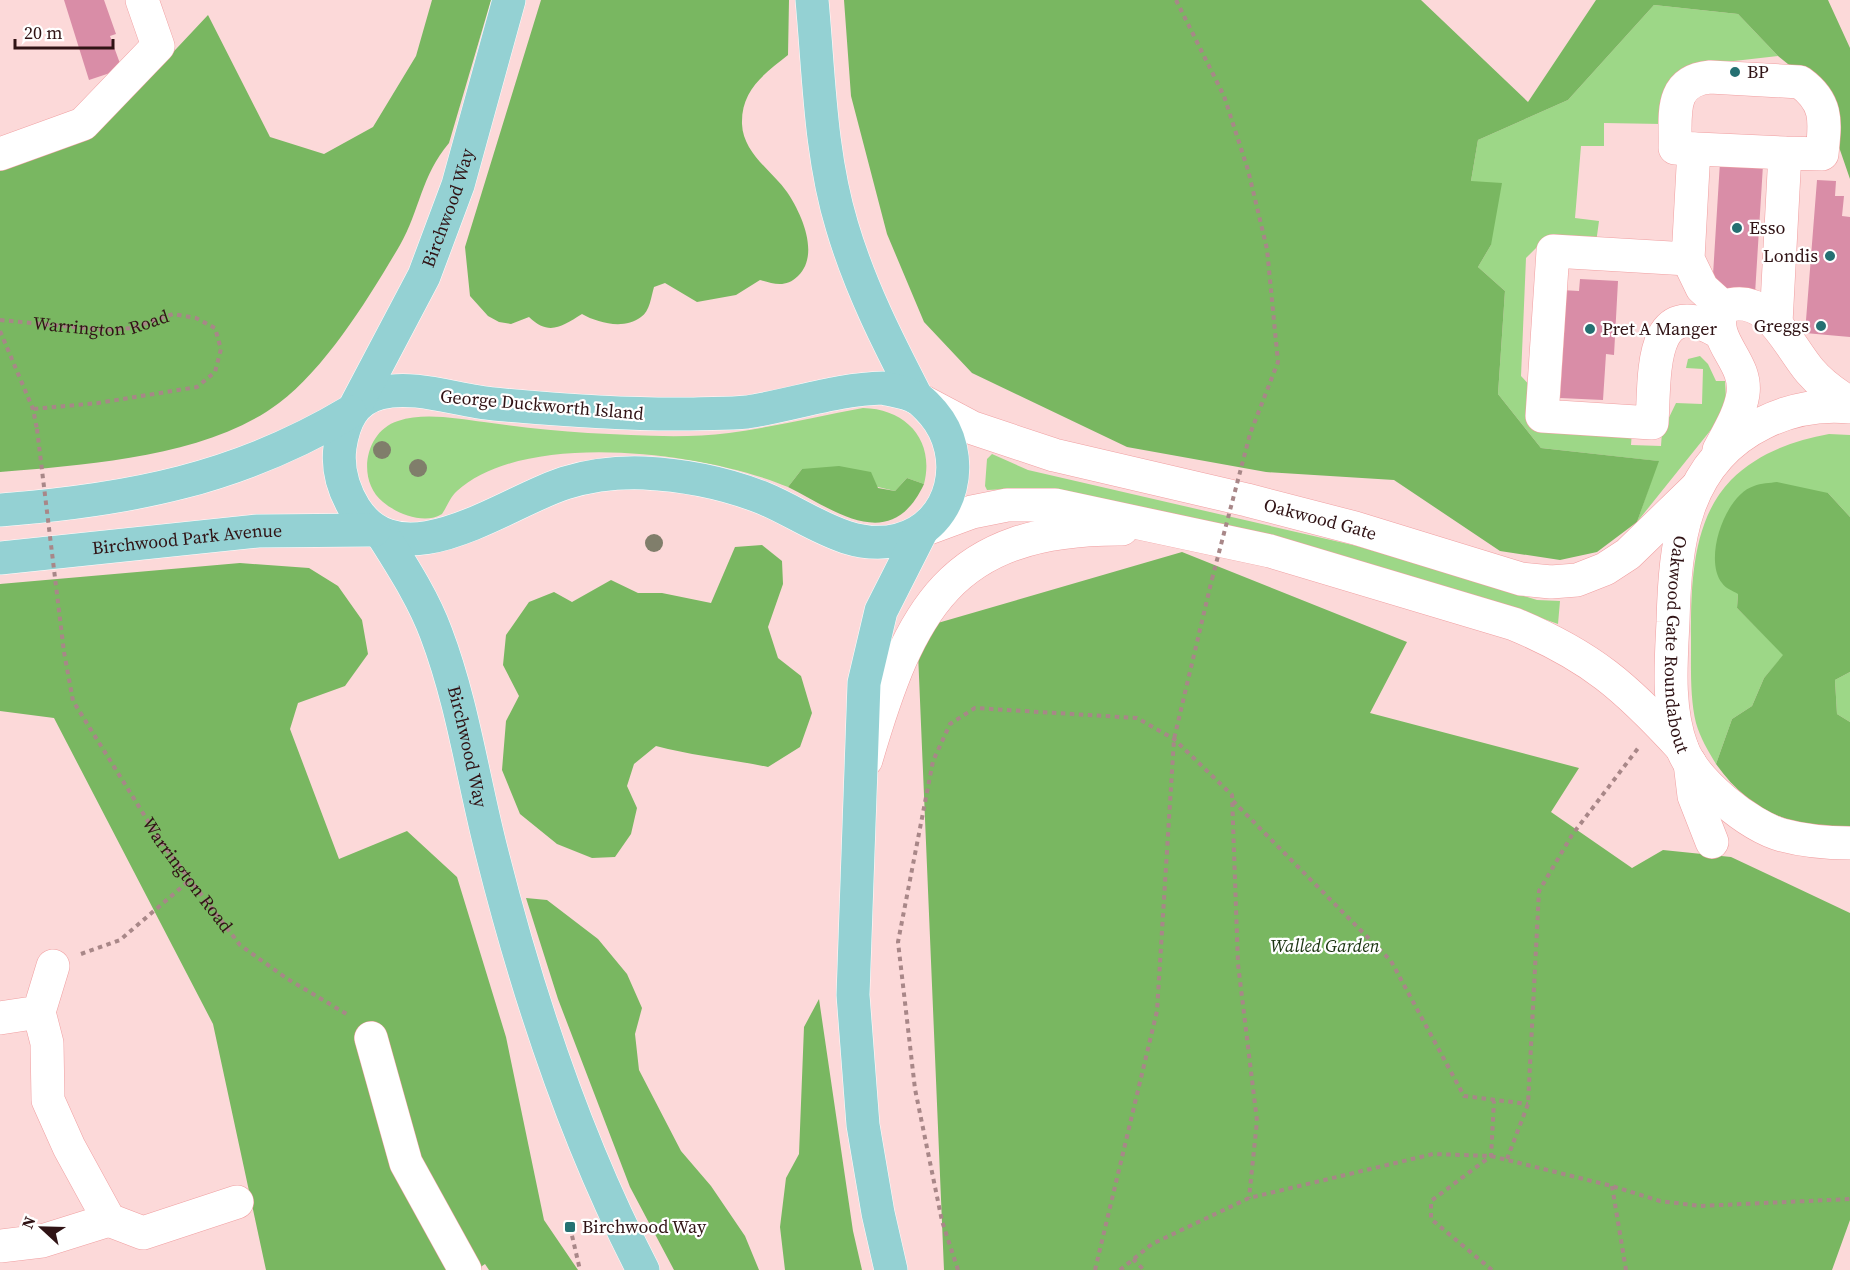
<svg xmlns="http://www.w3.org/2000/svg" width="1850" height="1270" font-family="'Source Serif 4',serif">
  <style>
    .green { fill: #9dd787 }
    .forest { fill: #79b761 }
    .building { fill: #d98da7 }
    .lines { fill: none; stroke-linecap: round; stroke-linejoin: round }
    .minor-casing { stroke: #f09fa1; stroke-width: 34 }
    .major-casing { stroke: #fff; stroke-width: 34 }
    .path { stroke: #a88788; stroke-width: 4; stroke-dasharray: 4.5 4.5; stroke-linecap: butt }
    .minor { stroke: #fff; stroke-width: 33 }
    .major { stroke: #94d1d3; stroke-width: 33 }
    .path-bridge { stroke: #a88788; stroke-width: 4; stroke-dasharray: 4.5 4.5; stroke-linecap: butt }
    .tree { fill: #807e6b }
    .poi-dot { fill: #257072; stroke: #fff; stroke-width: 2 }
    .labels { text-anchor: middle; stroke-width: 4.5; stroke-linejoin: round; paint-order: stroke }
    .poi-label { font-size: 18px; fill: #301315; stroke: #fff; text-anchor: start }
    .street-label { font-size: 18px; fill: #301315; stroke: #fff }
    .park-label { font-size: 18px; font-style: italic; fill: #1b3411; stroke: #fff }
  </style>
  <rect width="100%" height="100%" fill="#fcd9d9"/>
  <path class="green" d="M1654,5L1738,14L1778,56L1690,66L1662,124L1604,123V146H1581L1575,218L1599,221L1596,243L1543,241L1526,258L1521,376L1535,391L1632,431L1631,445L1661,446L1662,432L1676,403L1702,404L1703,369L1686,368L1688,359L1700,356L1708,364L1716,381H1725L1726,399L1718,421L1637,522L1658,461L1541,448L1498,394L1505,291L1478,267L1491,245L1471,181L1478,140L1568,100Z
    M863,408C907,409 935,441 924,484L907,478L895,491L802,469L788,487C708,453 527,428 457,491C450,497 447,507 442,514C425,525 397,514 383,502C356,480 365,431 398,421C425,412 457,419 484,422C519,427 553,431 588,433C634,435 683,439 729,433C774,427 819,416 863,408Z
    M1829,434L1850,435V517L1828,493L1738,594L1737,608L1784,655L1764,678L1752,706L1732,719L1716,764C1708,751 1700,737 1696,723C1690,698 1691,670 1691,645C1691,591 1690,522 1731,480C1758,453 1792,441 1829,434Z
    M992,454L1028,470L1357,546L1537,600L1560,601L1558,624L1484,598L1297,543L1095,499L1032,488L987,490L985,486L987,459Z
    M1850,672V722L1837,714L1835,680Z"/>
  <path class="forest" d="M432,0H491L449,143C421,176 420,210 400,245C370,296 326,368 279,403C208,457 86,465 0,472V170L100,130L208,15L270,137L324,154L373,127L416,56Z
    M541,0H789L788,55C764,74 741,90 742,124C743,153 772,171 787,192C802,214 820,255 798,276C786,288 774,284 760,280L736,295L697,302L665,283L654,287C651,297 650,311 641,317C624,330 598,323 582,314C561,327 549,336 529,317L511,324L499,322L488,316L470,296L465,247Z
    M844,0H1421L1528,102L1596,0H1828L1850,48V179L1819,89L1778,56L1738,14L1654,5L1568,100L1478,140L1471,181L1502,183L1491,245L1478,267L1505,291L1498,394L1541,448L1659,461L1637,522L1597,552L1560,560L1500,551L1394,480L1266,472L1127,447L972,373L924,322L887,234L851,96Z
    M839,466L871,472L878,488L895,491L907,478L924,484C891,555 836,511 788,487L802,469Z
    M1777,482L1828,493L1850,517V672L1835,680L1837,714L1850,722V829C1791,827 1751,813 1716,764L1732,719L1752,706L1764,678L1783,655L1737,608L1738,594C1733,591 1725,588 1722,583C1703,559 1725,495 1754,486C1761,483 1770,483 1777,482Z
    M762,545L782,561L783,584L768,627L778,658L801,676L812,713L800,747L768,767C731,759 693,756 656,746L634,764L627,786L637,808L631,834L615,857L592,858L557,844L520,814L502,770L506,721L519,696L503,665L506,635L529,602L554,592L572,602L611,580L638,593H662L711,603L735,547Z
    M1182,552L1407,642L1370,713L1579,768L1551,812L1632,868L1663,850L1731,857L1850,913V1220L1832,1270H944L917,629Z
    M240,563L309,568L338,586L362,620L368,654L345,686L298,703L290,729L339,859L407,831L457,877L506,1037L544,1220L578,1270H489L485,1264L476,1270H266L213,1024L54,718L0,711V584Z
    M526,898L547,900L598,939L627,974L642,1008L635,1034L639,1070L681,1151L711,1186L745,1236L759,1270H674L630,1187L558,999Z
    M819,999L853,1231L862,1270H785L780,1227L786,1178L799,1154L804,1027Z"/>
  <path class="building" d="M64,0H104L116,34L110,36L122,69L89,80Z
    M1720,162L1763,165L1755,294L1712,291Z
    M1817,180L1836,181L1835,196H1844L1842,216L1850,217V337L1805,333Z
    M1580,279L1618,281L1614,355L1606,354L1603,400L1560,398L1565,318L1561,290L1579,291Z"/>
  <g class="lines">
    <g class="minor-casing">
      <g id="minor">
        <path d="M1694,149L1688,259L1702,288L1723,307"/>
        <path d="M0,154L83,124L158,46L142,0"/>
        <path d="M1688,259L1553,251L1542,416L1652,423C1655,378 1648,290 1719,332"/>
        <path d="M1776,323L1785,153L1675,148C1676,116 1668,81 1710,77L1800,82C1829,103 1825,123 1822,154L1785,153"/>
        <path id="s3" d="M922,401L973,428L1054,455L1247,500L1355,528L1521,579L1551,582L1577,580L1605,569L1628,554L1696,488"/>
        <path id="s4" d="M1850,407C1818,404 1791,409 1763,423C1683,462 1675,543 1673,622C1671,662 1667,709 1682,748C1694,781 1749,826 1782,835C1804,841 1828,843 1850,843"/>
        <path d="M1719,450C1728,433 1740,414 1743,394C1748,360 1708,341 1723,307C1767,290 1787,344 1810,371C1821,384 1835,394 1850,403"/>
        <path d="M926,529L972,512L1007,505H1055L1270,551L1514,624C1591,656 1626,687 1682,748"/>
        <path d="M866,760C910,610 949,528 1122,529"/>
        <path d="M1690,763L1694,796L1712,842"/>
        <path d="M39,1012L47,1043L48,1100L69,1147L109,1220L143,1233L237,1202"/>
        <path d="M0,1018L39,1012L53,966"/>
        <path d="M371,1038L406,1163L465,1270"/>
        <path d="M0,1246L42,1241L109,1220"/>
      </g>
    </g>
    <g class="major-casing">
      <g id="major">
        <path d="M812,0C819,75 820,154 842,226C860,287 888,342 917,398"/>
        <path d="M883,388C894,391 907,392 917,398C924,402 928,408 933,413C969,455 955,526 898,540C848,552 807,516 763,498C725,483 685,475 644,473C617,472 591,475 565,483C507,501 402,582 355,509C344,491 337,469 340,447C344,421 353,400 380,393C415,384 458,401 494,404C559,410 624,415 690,414C709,413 729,414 747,412C793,405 837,389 883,388Z"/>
        <path id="s5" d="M356,405L424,276L458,185L509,0"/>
        <path d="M0,510C129,500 238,479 350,412"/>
        <path id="s6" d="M382,534C402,566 423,598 436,633C463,704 473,780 492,853C528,996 575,1139 643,1270"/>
        <path id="s7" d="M0,558L258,531L374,530"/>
        <path d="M891,1270L878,1213L863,1125L853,995L864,683L881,611L921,532"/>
      </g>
    </g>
    <g class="path">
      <path d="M1176,0L1224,96L1248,170L1267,249L1278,362L1250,434"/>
      <path id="s1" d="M0,320L105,330L132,328L173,314L196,318L215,328L221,349L215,372L197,387L98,403L33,409"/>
      <path d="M0,331L33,409L37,429"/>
      <path id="s2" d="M64,652L73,701L161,842L240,945L286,978L350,1016"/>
      <path d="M1233,801L1391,961L1464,1096L1528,1104"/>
      <path d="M81,954L120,940L190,880"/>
      <path d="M1507,1159L1528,1104L1539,891L1572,835L1639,747"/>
      <path d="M1612,1186L1626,1270"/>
      <path d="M570,1227L580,1270"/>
      <path d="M1133,1259L1144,1270"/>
      <path d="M958,1270L942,1221L915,1089L898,942L933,761L950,724L975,708L1137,718L1174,739L1232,795L1238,964L1257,1121L1249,1198"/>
      <path d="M1095,1270L1157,1011L1174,739L1212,579"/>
      <path d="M1120,1270L1152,1244L1249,1198L1433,1154L1491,1156L1612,1186L1660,1201L1700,1206L1850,1199"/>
      <path d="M1492,1270L1431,1219V1201L1491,1156L1494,1101"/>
    </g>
    <use href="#minor" class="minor"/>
    <use href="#major" class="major"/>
    <path class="path-bridge" d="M37,429L64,652
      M1212,579L1250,434"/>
  </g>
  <g class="tree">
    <circle cx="382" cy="450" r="9"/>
    <circle cx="418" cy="468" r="9"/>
    <circle cx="654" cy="543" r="9"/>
  </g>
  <g class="poi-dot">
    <circle cx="1735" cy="72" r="6"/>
    <circle cx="1737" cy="228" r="6"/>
    <circle cx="1830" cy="256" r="6"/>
    <circle cx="1821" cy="326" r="6"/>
    <circle cx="1590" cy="329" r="6"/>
    <rect x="564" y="1221" width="12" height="12" rx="3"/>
  </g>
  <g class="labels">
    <g class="poi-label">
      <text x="1747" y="78">BP</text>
      <text x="1749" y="234">Esso</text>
      <text x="1818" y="262" text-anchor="end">Londis</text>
      <text x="1809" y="332" text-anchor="end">Greggs</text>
      <text x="1602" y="335">Pret A Manger</text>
      <text x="582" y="1233">Birchwood Way</text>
    </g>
    <g class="street-label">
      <text dy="6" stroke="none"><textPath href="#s5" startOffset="218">Birchwood Way</textPath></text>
      <text dy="6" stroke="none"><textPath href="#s1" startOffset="102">Warrington Road</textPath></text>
      <text transform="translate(542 405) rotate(5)" y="6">George Duckworth Island</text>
      <text dy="6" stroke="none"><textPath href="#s3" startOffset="417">Oakwood Gate</textPath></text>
      <text dy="6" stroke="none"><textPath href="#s7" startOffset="188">Birchwood Park Avenue</textPath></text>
      <text dy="6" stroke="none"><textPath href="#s4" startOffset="344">Oakwood Gate Roundabout</textPath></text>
      <text dy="6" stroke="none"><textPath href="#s6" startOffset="231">Birchwood Way</textPath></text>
      <text dy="6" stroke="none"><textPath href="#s2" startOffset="258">Warrington Road</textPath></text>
    </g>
    <g class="park-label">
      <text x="1325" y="952">Walled Garden</text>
    </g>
  </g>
  <g transform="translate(42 1228) rotate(292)" stroke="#ffffff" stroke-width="4.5" paint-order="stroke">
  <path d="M0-4.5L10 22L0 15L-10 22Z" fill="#301315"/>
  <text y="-9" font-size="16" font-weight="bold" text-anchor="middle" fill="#301315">N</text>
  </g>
  <path d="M15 39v9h98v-9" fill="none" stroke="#301315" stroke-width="3"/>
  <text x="24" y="39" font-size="18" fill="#301315" stroke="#ffffff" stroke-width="4.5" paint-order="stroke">20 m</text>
</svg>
